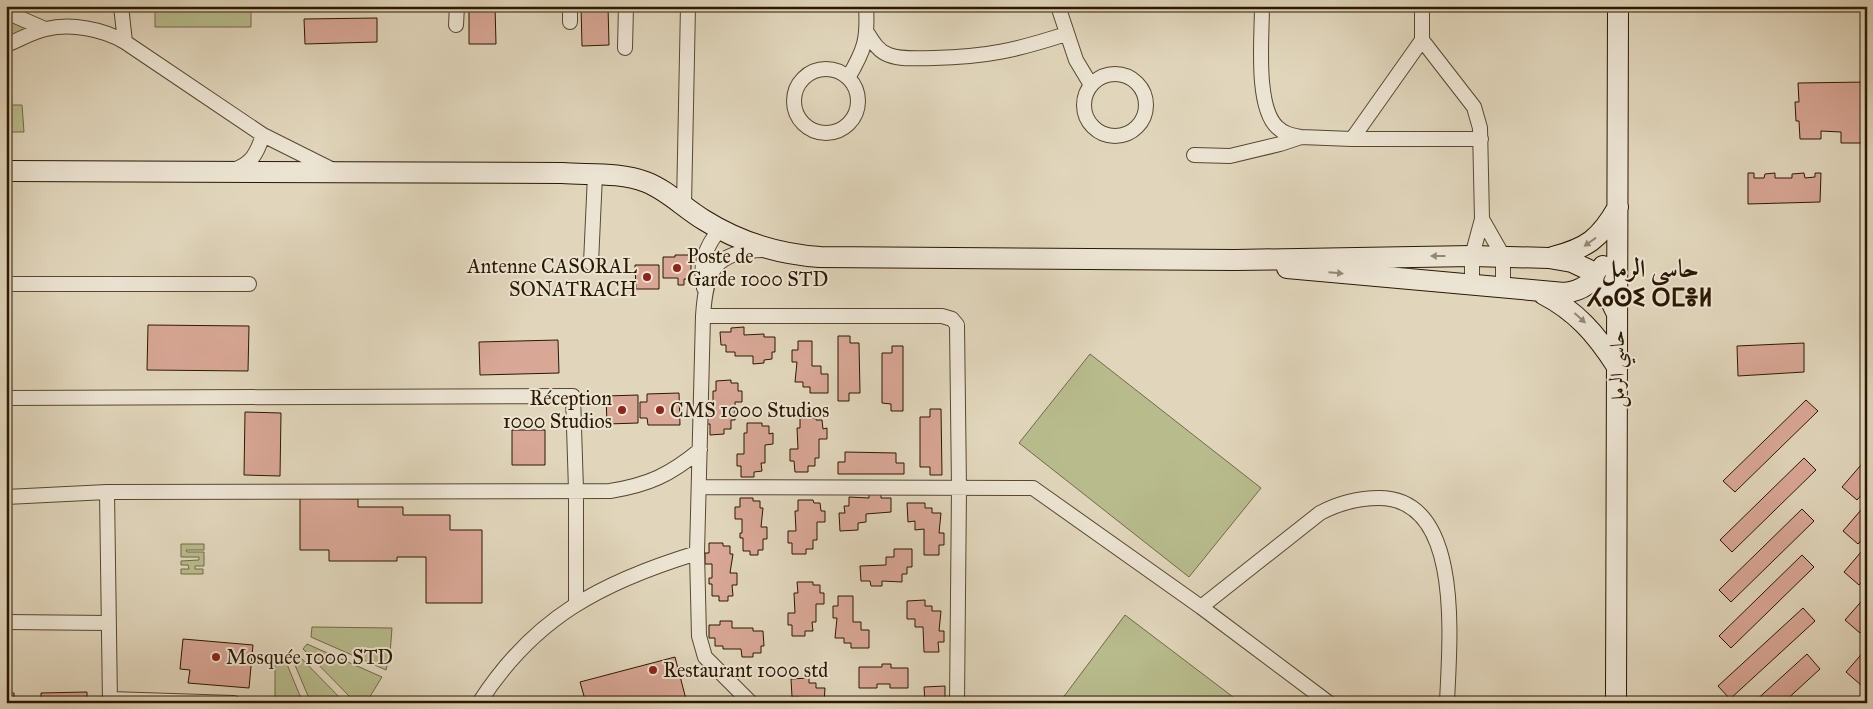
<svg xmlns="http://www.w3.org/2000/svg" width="1873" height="709" font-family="'IM FELL Great Primer',Amiri,'Noto Sans Tifinagh',serif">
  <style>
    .green { fill: #b8bc8d; stroke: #726a46 }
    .building { fill: #d9a796; stroke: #2b1800 }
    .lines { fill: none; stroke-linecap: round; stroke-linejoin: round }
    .street-casing { stroke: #58482f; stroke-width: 16 }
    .secondary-casing { stroke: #2b1800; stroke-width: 22 }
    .street { stroke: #ece4d3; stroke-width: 14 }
    .secondary { stroke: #ece4d3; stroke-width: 20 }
    .oneway { fill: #958874 }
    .poi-dot { fill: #8f2418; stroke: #ece4d3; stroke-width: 2 }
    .labels { text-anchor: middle; stroke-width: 4; stroke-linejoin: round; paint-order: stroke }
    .poi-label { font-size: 20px; fill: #2b1800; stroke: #ece4d3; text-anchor: start }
    .street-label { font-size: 20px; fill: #2b1800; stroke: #ece4d3 }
    .district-label { font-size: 25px; font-weight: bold; fill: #2b1800; stroke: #ece4d3 }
  </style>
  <rect width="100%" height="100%" fill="#e1d6bc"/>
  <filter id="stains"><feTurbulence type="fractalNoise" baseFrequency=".004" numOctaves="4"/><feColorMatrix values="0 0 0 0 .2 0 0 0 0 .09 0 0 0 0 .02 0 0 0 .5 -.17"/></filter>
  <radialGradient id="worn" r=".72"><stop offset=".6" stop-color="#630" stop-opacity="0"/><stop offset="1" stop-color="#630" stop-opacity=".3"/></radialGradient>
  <path class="green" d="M155,6H251V27H155Z
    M6,17L27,25L26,30L6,39Z
    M6,105H22L24,132H6Z
    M1090,354L1261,488L1189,577L1019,443Z
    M181,544H204V550H186L187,552H204V566H195V569H203V574H181V569H189L188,565H181V561L199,560V557H181Z
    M1125,615L1241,703H1059Z
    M312,627L392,628L390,654L386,670L311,637Z
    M307,644L382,677L366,703H356L303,649Z
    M297,654L345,703H311L292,658Z
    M286,662L303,703H275V665Z"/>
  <path class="building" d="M469,6H495L496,44H469Z
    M581,6H608L609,45L582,46Z
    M377,18V42L305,44L304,19Z
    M1867,82V143H1841V132L1821,131V139H1800L1799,121H1796L1795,102H1799L1798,83Z
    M1748,173H1754V178H1764L1765,174L1775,173V178H1792V174L1804,173L1805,178L1815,177V173H1821L1820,202L1748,204Z
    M675,255H691V279H684V285H678V278H663V257H675Z
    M635,265H659V289H636Z
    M148,325L249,326L248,371L147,370Z
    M744,327V335L764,334V337H775V352H772V359L764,360V363L753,364V356H735V352H726V345H721L720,332H731V328Z
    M838,336H850V343H859L860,393H849V401H838Z
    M558,340L559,373L480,375L479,342Z
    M798,341H812V366H821V374H828V393H810V387H803V382H795L797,362H792V350H798Z
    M1804,343V372L1738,376L1737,346Z
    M892,346H903V411H891V404L882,403V353H892Z
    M731,380V383H738V391H742V402H735V420H731V429H724V434L710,435V424H706V412L713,411V391H716V381Z
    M679,393L680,425H648L647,418H640V402H647V394Z
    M638,395V423L607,424L606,396Z
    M1806,400L1818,411L1735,492L1723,481Z
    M930,409H941L942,475H930V467H920V417H930Z
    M245,412L281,413L280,476L244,475Z
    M800,418H816V420H822L823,429L827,428V439H819V458H815V466H808V472H795L794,461H790V449H798L797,428H800Z
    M747,423H762V426H769V434L773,433V444L765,445V463H761L762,471L754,472V477H741V466H737V454H744V433H747Z
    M512,430H545V465H512Z
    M845,452L896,453V463H904V474H838V462H845Z
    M1804,458L1816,470L1732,552L1720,540Z
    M1867,458V489L1857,500L1842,487Z
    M869,493H881V498H891V512L866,514V522L858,523V530L840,531L839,513H845L844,506H849V497L869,498Z
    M300,498L358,499V507H403V515H450V530H482V603H426V557H397V561H329V550H300Z
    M740,498H753V501H760V508H763L761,527H767V539H763V550H758V555H750V551H743V538H740V533H742V519H735V507H740Z
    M798,500H813L814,503H820L821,511H825V522H817V540H813V549H806V554H792V543H788V531H796L795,511H798Z
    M907,503H925V508H932V513H941L939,533H944V545H939V555H924V529L915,530V521L908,522Z
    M1867,503V534L1858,544L1843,531Z
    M1802,509L1814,521L1731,602L1719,590Z
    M709,543H723V546H730V554H733L730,573H737V585H732L733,596H728V601H719V596H712V584H709V578H712V564H705V553H709Z
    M1867,545V576L1859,585L1844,572Z
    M894,549H912V567H907V574H902V582L882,581V586H871L870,581H861L860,566L886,565V557H894Z
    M1802,555L1814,567L1731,648L1719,636Z
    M797,582H813V585H820V593H824V604H816V622H812L813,631H805V636H792V625H788V613H795L794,593H798Z
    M1867,595V626L1860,633L1845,620Z
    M838,596H853V622H861V630H869V648H851V643H844V638H835L837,618H833V606H838Z
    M925,600V606H932V611H941L939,631H944V642H938L939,652H924L923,627H915V619H907V601Z
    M1803,608L1815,621L1730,699L1718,686Z
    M720,621H732V628H753V631H763L764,646H761V653H753V657H742L741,649H723V646H715V638H709V625H720Z
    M183,639L253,645L249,688L188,683L190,670L180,669Z
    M1867,648V678L1861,685L1846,672Z
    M1807,654L1820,669L1783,703H1753Z
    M675,657L687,703H586L580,682Z
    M882,664H891V668H908V688H890V684H877V688H859V667H882Z
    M809,678V683H816V688H825L824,703H799V697H792L791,679Z
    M945,686V703H925L924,687Z
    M87,692V703H41V693Z
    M6,693H14V703H6Z"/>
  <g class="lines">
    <g class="street-casing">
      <path id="street" d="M121,6L125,42
        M1058,6L1076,60L1091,85
        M1262,6C1262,36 1255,106 1277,127C1284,134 1291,135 1301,137
        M6,12L45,29
        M570,22V6
        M456,25L457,6
        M868,34C873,42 879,52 889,55C902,60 920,58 934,58C986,57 1017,50 1066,34
        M1422,40L1474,107L1480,128L1482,219L1472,256V285
        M6,45C19,40 32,32 46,29C71,23 103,29 125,42L263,135L333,170
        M625,48L626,6
        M794 101a32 32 0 1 1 64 0a32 32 0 1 1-64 0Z
        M1084 105a31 31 0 1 1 62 0a31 31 0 1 1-62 0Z
        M848,78C865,49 868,39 866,6
        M1352,139L1422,40V6
        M1194,155L1230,156L1280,144L1301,137L1352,139H1481
        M233,170C252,164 257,153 263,135
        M684,205L688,6
        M1482,219L1503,256V288
        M591,263L595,175
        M6,284H249
        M704,288C699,265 705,247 720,229
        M703,316H942L952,319L957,325L959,488L957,703
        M6,398L573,396L576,490V602
        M699,487L1033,488L1201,607L1329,703
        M6,497L107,492
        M1201,607L1320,513C1339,503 1358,498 1379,498C1465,498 1449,646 1447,703
        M6,622L109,623
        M110,699L234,703
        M110,703L107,492L610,491C648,485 670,475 700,450
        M479,703C534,617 602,582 697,553
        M751,703L705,657L699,636L697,553L703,316C706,271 714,251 764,250"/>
    </g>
    <g class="secondary-casing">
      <path id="secondary" d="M6,171L562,173C589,175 620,172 646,182C667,190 684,208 704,220C739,242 778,254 820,257L1235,260L1472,256L1549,258L1572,262L1589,270L1603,285L1617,314
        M1553,257C1587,248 1600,239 1618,207
        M1287,268L1564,293C1583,291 1593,282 1603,266
        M1543,294C1576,311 1596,334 1616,365
        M1616,703L1618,6"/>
    </g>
    <use href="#street" class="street"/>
    <use href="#secondary" class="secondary"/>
  </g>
  <defs><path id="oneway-solid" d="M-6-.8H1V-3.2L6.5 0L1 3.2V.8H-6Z" transform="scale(1.25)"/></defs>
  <g class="oneway">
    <use href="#oneway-solid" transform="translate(1590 242) rotate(144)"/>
    <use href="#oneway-solid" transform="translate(1438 256) rotate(180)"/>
    <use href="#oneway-solid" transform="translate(1336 273) rotate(5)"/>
    <use href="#oneway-solid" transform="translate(1580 318) rotate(42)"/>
  </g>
  <g class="poi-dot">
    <circle cx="677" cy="268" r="5"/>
    <circle cx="647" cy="277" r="5"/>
    <circle cx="622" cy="410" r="5"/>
    <circle cx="660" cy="410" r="5"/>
    <circle cx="216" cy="657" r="5"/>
    <circle cx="653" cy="670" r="5"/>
  </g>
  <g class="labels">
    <g class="poi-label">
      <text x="687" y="263">Poste de<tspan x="687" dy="23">Garde 1000 STD</tspan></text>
      <text x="637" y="273" text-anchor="end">Antenne CASORAL<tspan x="637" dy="23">SONATRACH</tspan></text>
      <text x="612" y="405" text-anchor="end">Réception<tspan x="612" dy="23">1000 Studios</tspan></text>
      <text x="670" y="417">CMS 1000 Studios</text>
      <text x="226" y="664">Mosquée 1000 STD</text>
      <text x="663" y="677">Restaurant 1000 std</text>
    </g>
    <g class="street-label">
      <text transform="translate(1617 369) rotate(-90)" y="7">حاسي الرمل</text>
    </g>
    <g class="district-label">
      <text x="1650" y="277">حاسي الرمل<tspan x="1650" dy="29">ⵃⴰⵙⵉ ⵔⵎⴻⵍ</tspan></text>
    </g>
  </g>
  <rect width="1873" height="709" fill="none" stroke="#e1d6bc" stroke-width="25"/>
  <rect x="8" y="8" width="1858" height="694" fill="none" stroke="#2b1800" stroke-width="2.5"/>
  <rect x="12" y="12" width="1848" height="684" fill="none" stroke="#2b1800"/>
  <rect width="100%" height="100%" filter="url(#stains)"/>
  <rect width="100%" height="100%" fill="url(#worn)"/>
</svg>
